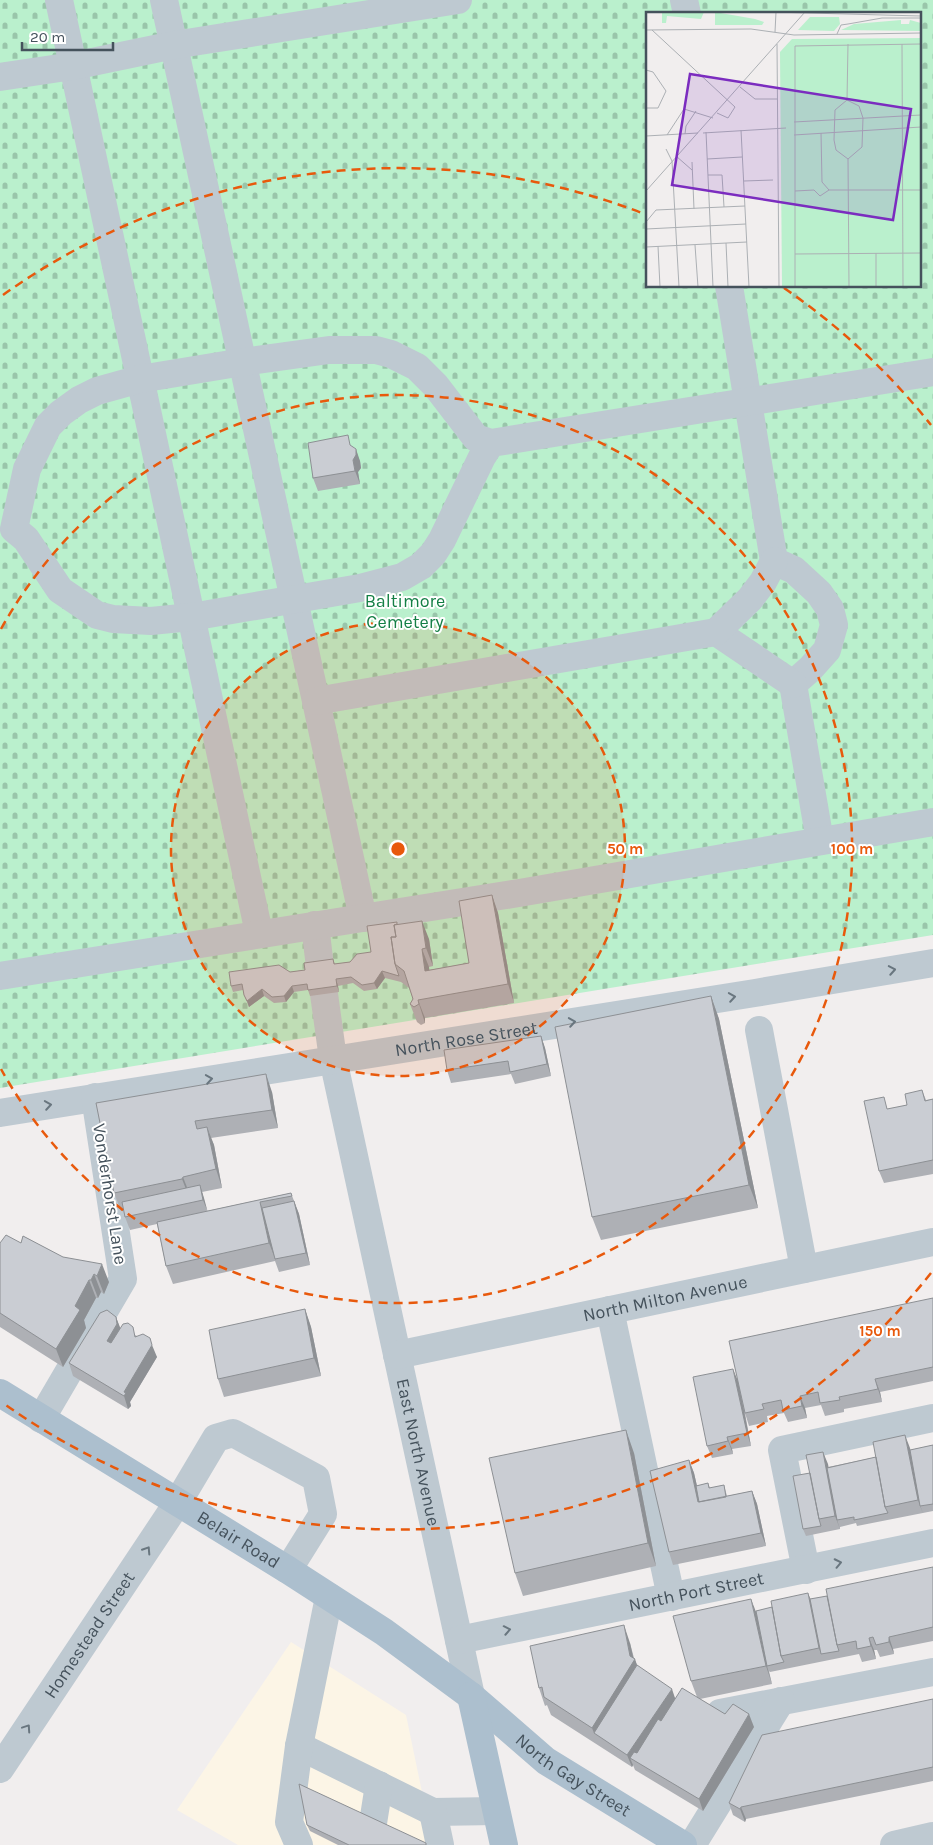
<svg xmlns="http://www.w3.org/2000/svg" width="933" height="1845" font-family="Karla,sans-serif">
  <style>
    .commercial { fill: #fcf5e6 }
    .cemetery { fill: url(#cemetery-stones); fill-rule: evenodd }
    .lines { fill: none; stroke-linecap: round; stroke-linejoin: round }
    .minor { stroke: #bec9d1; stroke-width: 28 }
    .major { stroke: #acbfce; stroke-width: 28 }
    .wall { fill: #aeb0b5 }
    .shaded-wall { fill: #8d9094 }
    .building { fill: #cacdd3; stroke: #8d9094 }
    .oneway { stroke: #69767f }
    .ring { fill: none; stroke: #e8590c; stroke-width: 2.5; stroke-dasharray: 9 6 }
    .labels { text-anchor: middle; stroke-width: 4; stroke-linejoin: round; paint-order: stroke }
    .park-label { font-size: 18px; fill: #147f45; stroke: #fff }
    .street-label { font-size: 18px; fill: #45525c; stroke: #fff }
    .inset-road { fill: none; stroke: #acb0b4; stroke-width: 1 }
    .view { fill: #7b2cbf; fill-opacity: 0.15; stroke: #7b2cbf; stroke-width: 2.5 }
    .inset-edge { fill: none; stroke: #45525c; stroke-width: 2.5 }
    .centre { fill: #e8590c; stroke: #fff; stroke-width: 2.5 }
    .ring-label { font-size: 15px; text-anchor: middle; font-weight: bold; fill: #e8590c; stroke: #fff; stroke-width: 4; stroke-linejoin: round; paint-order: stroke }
  </style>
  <defs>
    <pattern id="cemetery-stones" width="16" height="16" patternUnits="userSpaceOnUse" patternTransform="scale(1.25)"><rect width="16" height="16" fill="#baf0cd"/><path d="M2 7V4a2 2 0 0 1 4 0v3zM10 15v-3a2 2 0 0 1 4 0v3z" fill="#99c5aa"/></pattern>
  </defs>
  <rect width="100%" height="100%" fill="#f1eeee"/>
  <path class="commercial" d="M291,1642L406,1715L433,1845H238L177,1810Z"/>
  <path class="cemetery" d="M0,0H933V935L0,1088ZM647,14H919V286H647Z"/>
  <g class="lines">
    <g class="minor">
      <path d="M59,0L259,933"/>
      <path d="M164,0L363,918"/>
      <path d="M684,0L687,14"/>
      <path d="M0,77L73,66L174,45L458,0"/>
      <path d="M729,286L774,561L794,570L819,593L830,609L834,625L827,650L810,669L793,684L820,841"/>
      <path d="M491,443L482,457L442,540L433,554L421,566L402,577L360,588L191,617L151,621L113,619L97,615L60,590L26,539L14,529L27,469L48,426L61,413L79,400L97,391L140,379L243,362L329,350H376L391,354L417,367L436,386L476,438L491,443L933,372"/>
      <path d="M716,632L793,684"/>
      <path d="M316,701L716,632L750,599L763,582L774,561"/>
      <path d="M315,925L320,967"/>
      <path d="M0,976L519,893L933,822"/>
      <path id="s1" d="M324,994L333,1059L471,1696"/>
      <path d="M759,1030L804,1269"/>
      <path id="s2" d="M0,1113L755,993L933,963"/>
      <path d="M610,1310L671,1597"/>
      <path id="s3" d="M397,1355L933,1242"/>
      <path d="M41,1419L123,1279L95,1097"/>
      <path d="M806,1570L782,1450L933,1418"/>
      <path id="s4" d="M459,1640L933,1543"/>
      <path d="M720,1713L933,1672"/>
      <path d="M299,1746L433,1812L496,1811"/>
      <path id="s5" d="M0,1769L178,1502L216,1438L233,1433L316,1478L323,1514L288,1570"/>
      <path d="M433,1812L440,1845"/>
      <path d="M373,1823L379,1785"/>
      <path d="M299,1845L289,1822L299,1746L329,1597"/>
      <path d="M692,1845L781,1701"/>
      <path d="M894,1845L933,1836"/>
    </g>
    <g class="major">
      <path id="s6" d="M0,1393L288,1570L384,1632L471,1696L546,1761L683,1845"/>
      <path d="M471,1696L504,1845"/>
    </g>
  </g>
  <path class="wall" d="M352,446L360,461L361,468L358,472L360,484L318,491L313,478Z
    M492,895L498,913L514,1003L425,1018V1023L421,1025L417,1022L410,1004L413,999L409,988L401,982L385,978L377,989L364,991L353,983L338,986L339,992L310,996L308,990L294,992L286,1002L274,1003L264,996L249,1007L244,995L243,990L233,992L231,986L290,972L305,970L333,959L335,964L350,962L371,952L398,924L429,939L433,966L429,967V970L469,963Z
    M711,996L719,1019L758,1208L601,1240L592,1217Z
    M541,1036L545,1048L551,1076L515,1084L511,1074L451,1083L447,1070Z
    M922,1090L926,1100L933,1099V1174L884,1183L879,1171L889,1109L907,1105Z
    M272,1092L278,1128L211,1138L214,1145L222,1188L202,1192L207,1211L291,1193L299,1214L310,1265L279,1272L275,1261L173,1284L166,1266L157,1224L130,1230L125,1217L124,1211H121L114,1193L96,1103Z
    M23,1236L109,1282L104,1294L101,1292L98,1298H96L84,1320L86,1328L63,1367L0,1327V1243H21Z
    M933,1298V1381L880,1392L882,1402L844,1409V1412L825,1416L821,1405L805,1408L807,1418L788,1422L784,1413L767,1416L768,1422L749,1426L745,1413L751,1446L732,1449L733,1454L712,1458L707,1446L737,1379Z
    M305,1309L311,1327L321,1376L224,1397L218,1379Z
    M116,1317L120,1328L137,1336L157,1357L130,1402L131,1406L128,1409L73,1376L69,1363Z
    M933,1445V1511L857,1526L856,1523L840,1527V1529L806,1536L803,1529L810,1473L823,1452L828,1467L876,1457L910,1448V1450Z
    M634,1453L656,1566L523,1596L515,1573Z
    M689,1460L694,1473L697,1486L708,1483L710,1488L724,1485L727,1496L752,1491L757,1504L766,1546L673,1565L669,1552Z
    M933,1567V1641L893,1649L894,1654L880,1657L877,1650H874L876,1659L862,1662L859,1654L770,1672L769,1671L772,1684L700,1699L725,1714L754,1727L703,1811L635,1770L633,1765L632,1767L551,1715L547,1705L545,1706L539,1688L630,1643L634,1658L637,1665L675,1698L697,1697L691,1681L756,1611L827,1596Z
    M933,1699V1781L746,1819L745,1822L733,1815L729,1803Z
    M307,1825L427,1845H338L310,1831Z"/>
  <path class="shaded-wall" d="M356,449L360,461L361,468L358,472L360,484L355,471L353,460Z
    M492,895L498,913L514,1003L508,984Z
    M422,921L429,939L433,966L426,948Z
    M422,949L429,967L432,989L425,971Z
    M382,971L385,978L377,989L374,983Z
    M336,979L338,986L339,992L337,986Z
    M292,986L294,992L286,1002L284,996Z
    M262,989L264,996L249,1007L247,1001Z
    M711,996L719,1019L758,1208L749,1185Z
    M418,1000L425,1018V1023L419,1004Z
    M541,1036L545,1048L551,1076L547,1064Z
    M266,1074L272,1092L278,1128L272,1110Z
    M207,1127L214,1145L222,1188L216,1169Z
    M183,1177L190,1195L189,1197L182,1179Z
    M200,1185L204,1198L208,1213L203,1200Z
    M294,1201L299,1214L310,1265L306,1253Z
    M260,1202L266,1220L276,1261L269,1243Z
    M102,1264L109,1282L104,1294L97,1276Z
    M94,1274L101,1292L98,1298L91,1280Z
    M89,1280L96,1298L84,1320L86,1328L63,1367L56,1349L75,1306Z
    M305,1309L311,1327L321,1376L314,1358Z
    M116,1317L121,1330L112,1353L107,1341Z
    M152,1345L157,1357L130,1402L131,1406L128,1409L124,1396V1392Z
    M733,1369L738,1381L751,1446L747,1433Z
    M875,1379L880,1392L882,1402L878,1389Z
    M800,1396L805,1408L807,1418L802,1406Z
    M626,1430L634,1453L656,1566L648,1543Z
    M905,1435L910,1448L921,1506H920L923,1513L918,1500Z
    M727,1437L732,1449L733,1454L728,1441Z
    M823,1452L828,1464L838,1520H837L840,1529L835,1516Z
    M689,1460L694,1473L702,1508L698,1502Z
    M752,1491L757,1504L766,1546L761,1533Z
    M808,1593L813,1605L821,1654L819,1648Z
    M751,1599L758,1617L767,1666L772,1684L766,1666Z
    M624,1625L630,1643L634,1661L635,1659L641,1677L594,1733L592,1728L630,1656Z
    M889,1637L893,1649L894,1654L889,1642Z
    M869,1638L874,1650L876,1659L871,1646Z
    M672,1689L676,1701L636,1761L630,1758L633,1765L632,1767L627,1755Z
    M749,1714L754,1727L703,1811L699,1799Z
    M741,1807L746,1819L745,1822L740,1809Z"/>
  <path class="building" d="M348,435L350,445L356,449V455L353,460L355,471L313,478L308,443Z
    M492,895L508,984L418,1000L419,1004L414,1007L410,1004L413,999L404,971L395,964L391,937H396L394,925L422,921L426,948L422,949L425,971L469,963L459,901Z
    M397,922V924L394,925L396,937H391L395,964L399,976L382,971L374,983L362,985L351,977L336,979L337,986L308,990L307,984L292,986L284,996L272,997L262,989L247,1001L244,995L242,984L231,986L229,972L279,965L290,972L305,970L304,963L333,959L334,964L350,962L357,954L371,952L367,926Z
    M711,996L749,1185L592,1217L555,1027Z
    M541,1036L547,1064L510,1072L508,1061L447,1070L444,1050Z
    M266,1074L272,1110L195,1121L197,1129L207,1127L216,1169L183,1177L182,1179L114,1193L96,1103Z
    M922,1090L925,1101L933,1099V1160L879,1171L864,1101L884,1097L887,1109L907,1105L905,1094Z
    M200,1185L203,1200L125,1217L122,1202Z
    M291,1193L292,1196L260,1202L269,1243L166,1266L157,1222Z
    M294,1201L306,1253L275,1259L262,1208Z
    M6,1235L21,1243L23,1236L63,1257L102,1264L97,1276L94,1274L91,1280H89L75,1306L80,1310L56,1349L0,1313V1243Z
    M933,1298V1367L875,1379L878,1389L839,1397L840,1400L820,1403L818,1392L800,1396L802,1406L783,1410L781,1400L762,1404L764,1409L745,1413L729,1341Z
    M305,1309L314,1358L218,1379L209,1330Z
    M107,1310L116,1317L117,1324L107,1341L111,1343L123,1324L128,1323L133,1327L135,1337L143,1334L150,1338L152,1345L124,1392L126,1393L124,1396L69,1363L100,1313Z
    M733,1369L747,1433L727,1437L728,1441L707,1446L693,1377Z
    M626,1430L648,1543L515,1573L489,1458Z
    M905,1435L918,1500L885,1507L873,1442Z
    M933,1445V1504L920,1506L910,1450Z
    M823,1452L835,1516L819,1519L806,1455Z
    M876,1457L885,1507L888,1513L854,1520V1517L837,1520L827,1468Z
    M689,1460L698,1502L752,1491L761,1533L669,1552L650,1471Z
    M810,1473L819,1519L821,1526L803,1529L793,1476Z
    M708,1483L709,1488L724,1485L726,1497L699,1502L696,1486Z
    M933,1567V1627L889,1637V1642L876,1645L873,1637L869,1638L871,1646L857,1649L856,1641L837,1645L826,1589Z
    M808,1593L819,1648L781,1656L771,1601Z
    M827,1596L837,1645L839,1651L821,1654L810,1599Z
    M751,1599L766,1666L691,1681L673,1616Z
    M772,1607L781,1656L784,1662L767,1666L756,1611Z
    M624,1625L630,1656L635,1659L592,1728L544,1697L542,1687L539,1688L530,1646Z
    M637,1665L672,1689L627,1755L594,1733Z
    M682,1688L725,1714L733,1704L749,1714L699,1799L630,1758L634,1752L637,1753L658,1719L661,1721Z
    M933,1699V1767L741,1807L740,1809L729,1803L762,1735Z
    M299,1784L426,1843V1845H349L307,1825Z"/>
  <defs><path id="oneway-chevron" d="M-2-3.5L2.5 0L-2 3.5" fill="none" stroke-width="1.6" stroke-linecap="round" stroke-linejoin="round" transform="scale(1.25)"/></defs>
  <g class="oneway">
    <use href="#oneway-chevron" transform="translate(892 970) rotate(-10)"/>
    <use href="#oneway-chevron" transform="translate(732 997) rotate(-9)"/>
    <use href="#oneway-chevron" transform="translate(572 1022) rotate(-9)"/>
    <use href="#oneway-chevron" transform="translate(209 1079) rotate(-9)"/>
    <use href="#oneway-chevron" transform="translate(48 1105) rotate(-9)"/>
    <use href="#oneway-chevron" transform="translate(147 1550) rotate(-57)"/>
    <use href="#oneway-chevron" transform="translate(838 1563) rotate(-12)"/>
    <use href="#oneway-chevron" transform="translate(507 1630) rotate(-11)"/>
    <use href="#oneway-chevron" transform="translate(27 1728) rotate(-56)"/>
  </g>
  <circle cx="398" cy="849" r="227" fill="#e8590c" fill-opacity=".12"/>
  <g class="ring">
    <circle cx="398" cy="849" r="227"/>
    <path d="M1 629A454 454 0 1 1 1 1069"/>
    <path d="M931 1273A681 681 0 0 1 3 1403M3 295A681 681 0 0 1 642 213M784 288A681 681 0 0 1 931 425"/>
  </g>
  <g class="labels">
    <g class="park-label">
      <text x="405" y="607">Baltimore<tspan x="405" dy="21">Cemetery</tspan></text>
    </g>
    <g class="street-label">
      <text dy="6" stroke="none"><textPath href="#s2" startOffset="472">North Rose Street</textPath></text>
      <text transform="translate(110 1194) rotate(81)" y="6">Vonderhorst Lane</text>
      <text dy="6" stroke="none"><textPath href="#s3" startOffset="274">North Milton Avenue</textPath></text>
      <text dy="6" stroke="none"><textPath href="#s1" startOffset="468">East North Avenue</textPath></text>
      <text dy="6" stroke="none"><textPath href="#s6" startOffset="280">Belair Road</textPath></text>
      <text dy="6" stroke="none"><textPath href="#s4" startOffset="242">North Port Street</textPath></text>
      <text dy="6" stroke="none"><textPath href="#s5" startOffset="161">Homestead Street</textPath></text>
      <text dy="6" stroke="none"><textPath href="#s6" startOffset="690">North Gay Street</textPath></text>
    </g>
  </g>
  <g transform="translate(646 12)">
    <rect width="275" height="275" fill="#f1eeee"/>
    <path d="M16,0H58L55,7L21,4L20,11H16ZM69,0L109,7L118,10L116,13H69ZM164,5H193L194,12L188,19L152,18ZM255,8V12H263L264,8L275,11V19L195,18L208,12Z" fill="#baf0cd"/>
    <path d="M275,26V275H136L134,40L146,27Z" fill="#baf0cd"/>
    <path class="inset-road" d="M125,0L275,4M0,18L105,17L148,23L275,21M6,18L89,95L82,106L71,101M129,20L130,0M191,22L195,13L202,12L236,6H275M131,32L133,275M256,32L257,275M0,58L7,60L20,79L12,96H0M94,75L109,87H132M201,88L213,94L217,106L216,135L202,147L190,138L188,128L189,98ZM201,88L202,32M148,110L275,103M95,118L103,275M60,120L67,275M57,121L140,116M175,121L176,170L183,178M39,122L40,114L50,99M21,123L38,97L67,106M148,123L275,115M0,124L52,121M20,137L26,149L33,275M30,144L46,158M61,147L96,145M202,147L203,275M46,150L48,197M62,163H76L78,195M98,169L127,168M0,179L159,0M149,179L168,178L174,184L183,178H275M0,210L10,198L99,194M0,217L100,212M80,231L82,275M49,233L52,275M12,234L14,275M0,235L101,230M230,241V275M149,242L275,241M149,275V34L275,32"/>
    <path class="view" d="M44,62L265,97L247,208L26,173Z"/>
    <rect width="275" height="275" class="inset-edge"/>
  </g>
  <circle cx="398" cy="849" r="8" class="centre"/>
  <g class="ring-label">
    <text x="625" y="854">50 m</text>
    <text x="852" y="854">100 m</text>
    <text x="880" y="1336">150 m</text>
  </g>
  <path d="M22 42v8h91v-8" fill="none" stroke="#45525c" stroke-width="2.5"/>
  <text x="30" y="42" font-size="15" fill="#45525c" stroke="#ffffff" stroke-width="4" paint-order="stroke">20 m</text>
</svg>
